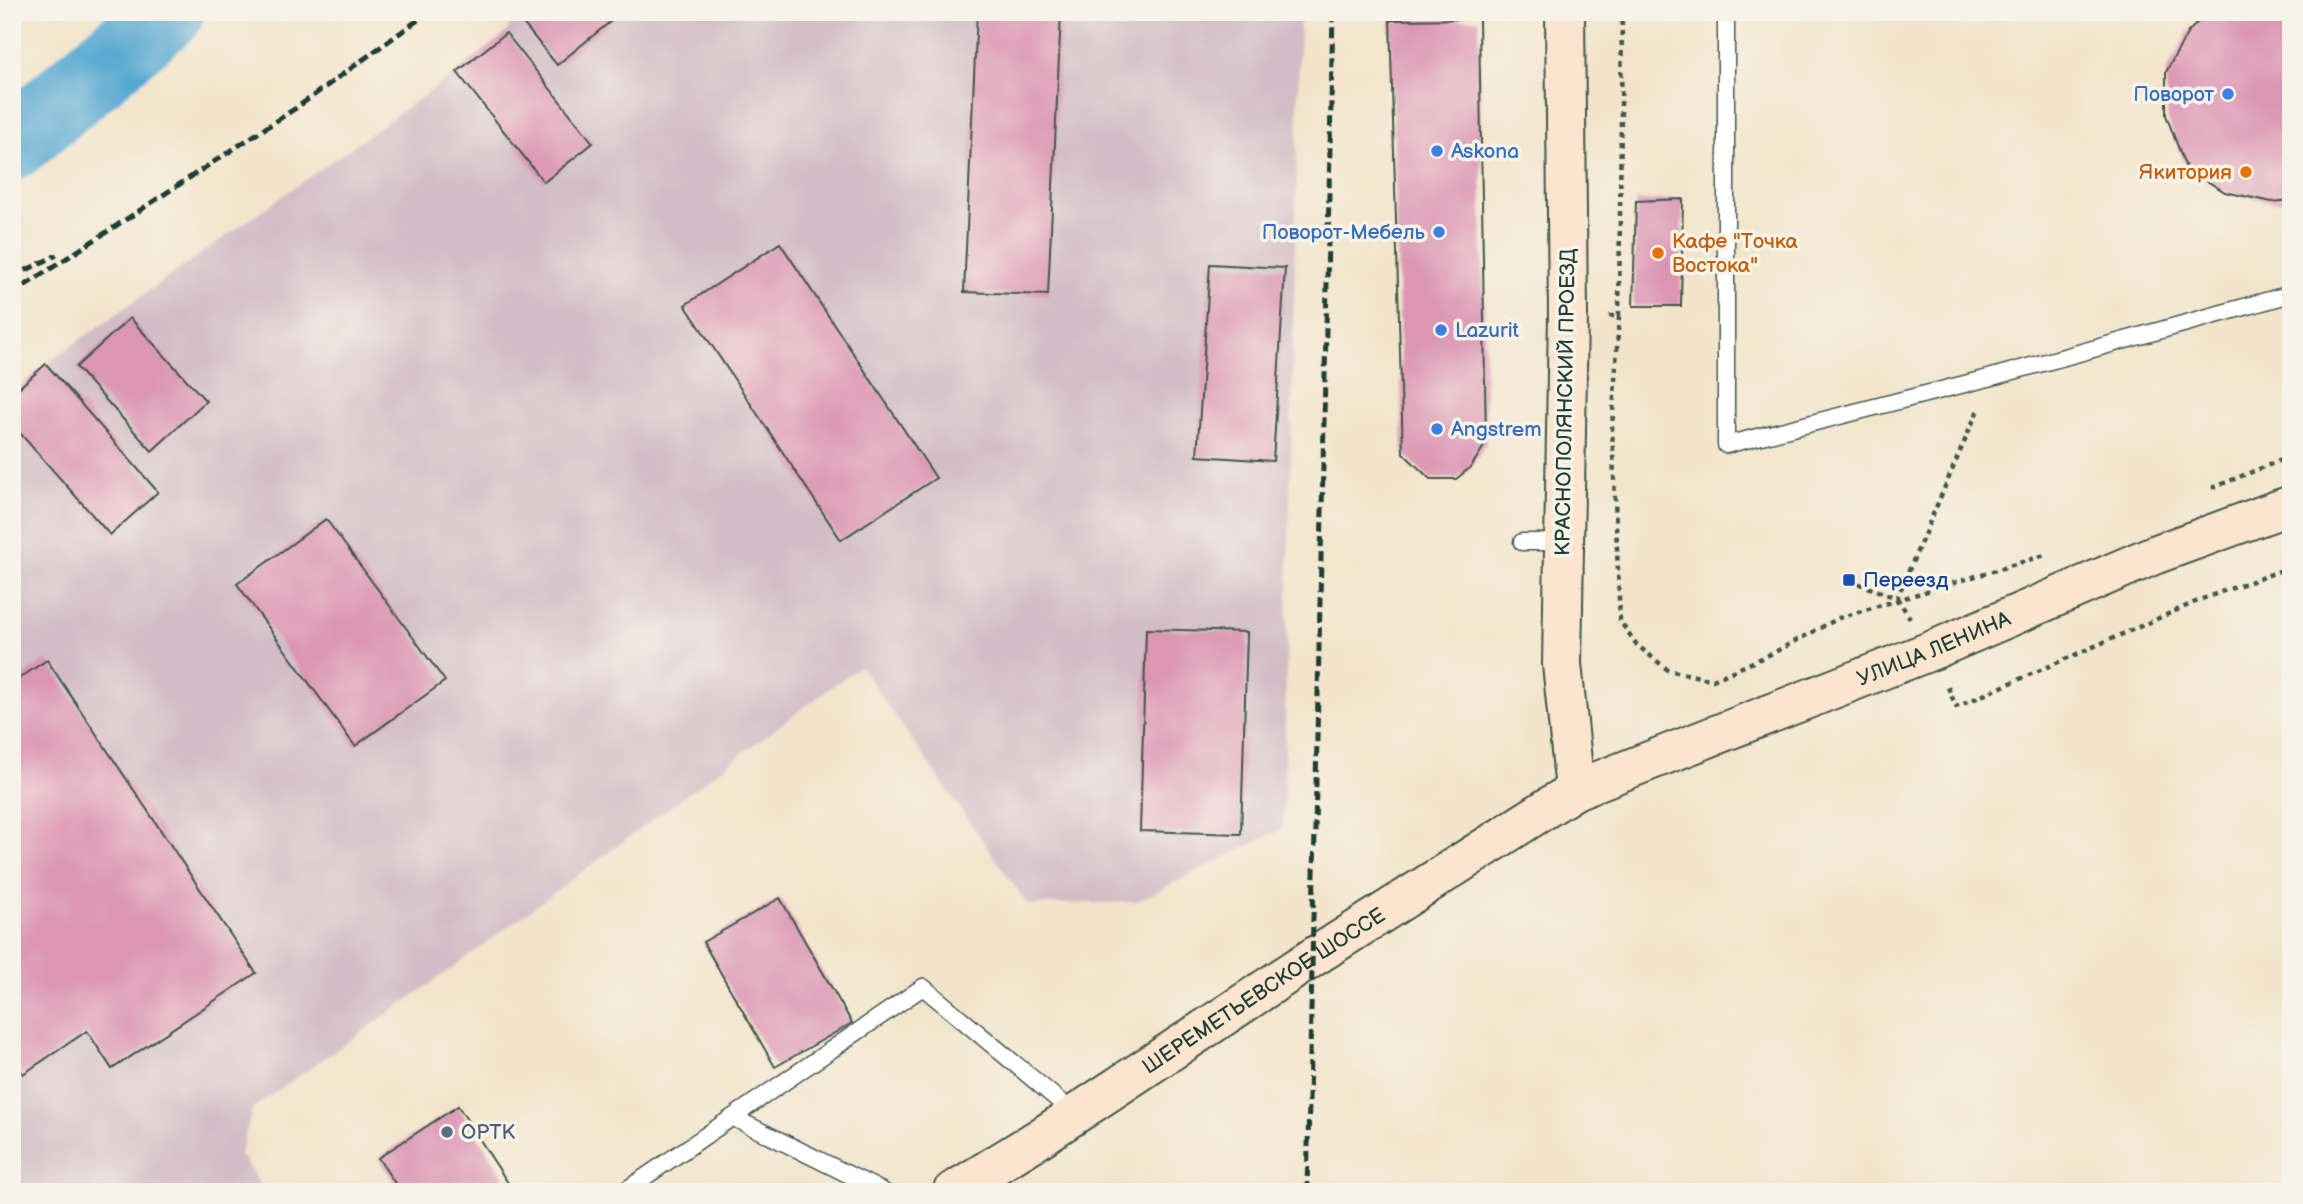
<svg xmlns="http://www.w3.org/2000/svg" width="2303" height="1204" font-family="'Balsamiq Sans',sans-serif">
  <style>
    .industrial { fill: #d2bdc6 }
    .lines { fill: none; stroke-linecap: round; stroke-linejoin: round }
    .river { stroke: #56a8d1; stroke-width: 74 }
    .building { fill: #db96b3 }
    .service-casing { stroke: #3f564a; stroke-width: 19 }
    .secondary-casing { stroke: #3f564a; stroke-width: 42 }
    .path { stroke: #3f564a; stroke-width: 4.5; stroke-dasharray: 5 5; stroke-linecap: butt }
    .service { stroke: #fff; stroke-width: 16 }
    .secondary { stroke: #fce5cf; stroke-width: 38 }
    .rail { stroke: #1f3d34; stroke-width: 5; stroke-dasharray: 10 5; stroke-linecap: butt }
    .shop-dot { fill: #3f7fe0; stroke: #f7f3e8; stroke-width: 2.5 }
    .food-dot { fill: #e8710a; stroke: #f7f3e8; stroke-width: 2.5 }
    .transit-dot { fill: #1a4fb4; stroke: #f7f3e8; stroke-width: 2.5 }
    .service-dot { fill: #5c6f8a; stroke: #f7f3e8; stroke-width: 2.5 }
    .labels { text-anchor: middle; stroke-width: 7; stroke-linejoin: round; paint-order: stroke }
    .shop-label { font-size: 21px; fill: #366cbe; stroke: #f7f3e8; text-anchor: start }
    .food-label { font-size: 21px; fill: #c56008; stroke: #f7f3e8; text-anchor: end }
    .street-label { font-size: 21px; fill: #1f3d34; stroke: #f7f3e8 }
    .transit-label { font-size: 21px; fill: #164399; stroke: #f7f3e8; text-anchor: start }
    .service-label { font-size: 21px; fill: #4e5e75; stroke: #f7f3e8; text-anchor: start }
  </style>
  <rect width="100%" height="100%" fill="#f7f3e8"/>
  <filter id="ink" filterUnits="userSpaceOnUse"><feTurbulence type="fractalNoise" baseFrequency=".0143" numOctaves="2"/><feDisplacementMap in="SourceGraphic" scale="14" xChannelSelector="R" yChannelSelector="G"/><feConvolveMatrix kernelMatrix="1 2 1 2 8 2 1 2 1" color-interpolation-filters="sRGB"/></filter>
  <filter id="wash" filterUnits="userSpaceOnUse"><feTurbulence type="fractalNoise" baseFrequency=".00686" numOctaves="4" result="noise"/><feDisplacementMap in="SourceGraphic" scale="28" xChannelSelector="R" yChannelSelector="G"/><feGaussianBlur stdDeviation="1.57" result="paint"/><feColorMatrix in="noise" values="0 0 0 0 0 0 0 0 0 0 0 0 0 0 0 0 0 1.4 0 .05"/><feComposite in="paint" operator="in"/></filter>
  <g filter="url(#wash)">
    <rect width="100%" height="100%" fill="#f2e4ca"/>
    <path class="industrial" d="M514,12H1300L1283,828L1136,902L1028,905L860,666L440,977L253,1108L240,1154L265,1192H12V424L110,535L158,492L46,364L457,72L506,33Z"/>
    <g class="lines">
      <path class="river" d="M12,143L167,12"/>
    </g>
    <g id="blocks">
      <path class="building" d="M514,12H622L557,65Z
        M977,12H1061L1048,295L964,292Z
        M2208,12H2291V200L2272,202L2225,192L2186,168L2166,115V72L2188,32Z
        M1479,19L1486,443L1471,467L1456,479H1430L1403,453L1390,20Z
        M506,33L593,143L544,182L457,72Z
        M1683,199L1681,306H1633L1636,201Z
        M780,243L936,478L841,540L685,305Z
        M1210,264L1285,268L1273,461L1197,456Z
        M130,318L206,401L152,451L76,367Z
        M46,364L158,492L110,535L12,424V394Z
        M326,519L445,681L355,746L237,584Z
        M1146,629L1247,632L1241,834L1140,831Z
        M47,660L256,973L112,1069L87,1031L23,1074L12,1057V683Z
        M780,898L852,1023L775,1067L703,942Z
        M458,1106L508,1183L495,1192H401L378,1158Z"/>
    </g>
  </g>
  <g filter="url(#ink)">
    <use href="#blocks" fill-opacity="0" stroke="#3f564a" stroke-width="2"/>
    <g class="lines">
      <g class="service-casing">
        <path id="service" d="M1726,12V445L1992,377L2291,294
          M1522,542H1563
          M734,1118L884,1192
          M623,1192L923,987L1075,1114"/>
      </g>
      <g class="secondary-casing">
        <g id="secondary">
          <path d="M1565,12L1568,315L1562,664L1575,790"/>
          <path id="s1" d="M952,1192L1038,1139L1312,958L1575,790L1933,650L2154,555L2291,505"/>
        </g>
      </g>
      <path class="path" d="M1609,316H1619L1622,12
        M1619,316L1612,428L1620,621L1637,645L1668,670L1713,680L1773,653L1839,618L2045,555
        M2212,488L2291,456
        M1849,580L1897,598L1978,410
        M1897,598L1910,618
        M1948,687L1956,707L2207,597L2291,567"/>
      <use href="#service" class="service"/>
      <use href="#secondary" class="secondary"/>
      <path class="rail" d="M12,277L57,255
        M12,294L296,108L429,12
        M1307,1192L1333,12"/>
    </g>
  </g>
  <g class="shop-dot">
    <circle cx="2228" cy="94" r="7"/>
    <circle cx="1437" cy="151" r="7"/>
    <circle cx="1439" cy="232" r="7"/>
    <circle cx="1441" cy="330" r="7"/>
    <circle cx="1437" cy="429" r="7"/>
  </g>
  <g class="food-dot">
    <circle cx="2246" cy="172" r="7"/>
    <circle cx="1658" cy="253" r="7"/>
  </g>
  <rect class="transit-dot" x="1842" y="573" width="14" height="14" rx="3.5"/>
  <circle class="service-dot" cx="447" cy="1132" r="7"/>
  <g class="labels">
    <g class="shop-label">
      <text x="2214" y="101" text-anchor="end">Поворот</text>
      <text x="1451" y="158">Askona</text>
      <text x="1425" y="239" text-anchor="end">Поворот-Мебель</text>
      <text x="1455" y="337">Lazurit</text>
      <text x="1451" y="436">Angstrem</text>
    </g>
    <g class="food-label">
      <text x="2232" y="179">Якитория</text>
      <text x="1672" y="248" text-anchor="start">Кафе "Точка<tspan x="1672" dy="24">Востока"</tspan></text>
    </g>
    <g class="street-label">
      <text transform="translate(1565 402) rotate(-89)" y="7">КРАСНОПОЛЯНСКИЙ ПРОЕЗД</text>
      <text dy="7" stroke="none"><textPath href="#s1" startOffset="1127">УЛИЦА ЛЕНИНА</textPath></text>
      <text dy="7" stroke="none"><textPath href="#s1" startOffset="371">ШЕРЕМЕТЬЕВСКОЕ ШОССЕ</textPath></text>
    </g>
    <g class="transit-label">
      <text x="1863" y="587">Переезд</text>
    </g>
    <g class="service-label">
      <text x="461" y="1139">ОРТК</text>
    </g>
  </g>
  <rect width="2303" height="1204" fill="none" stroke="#f7f3e8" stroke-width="42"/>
</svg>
